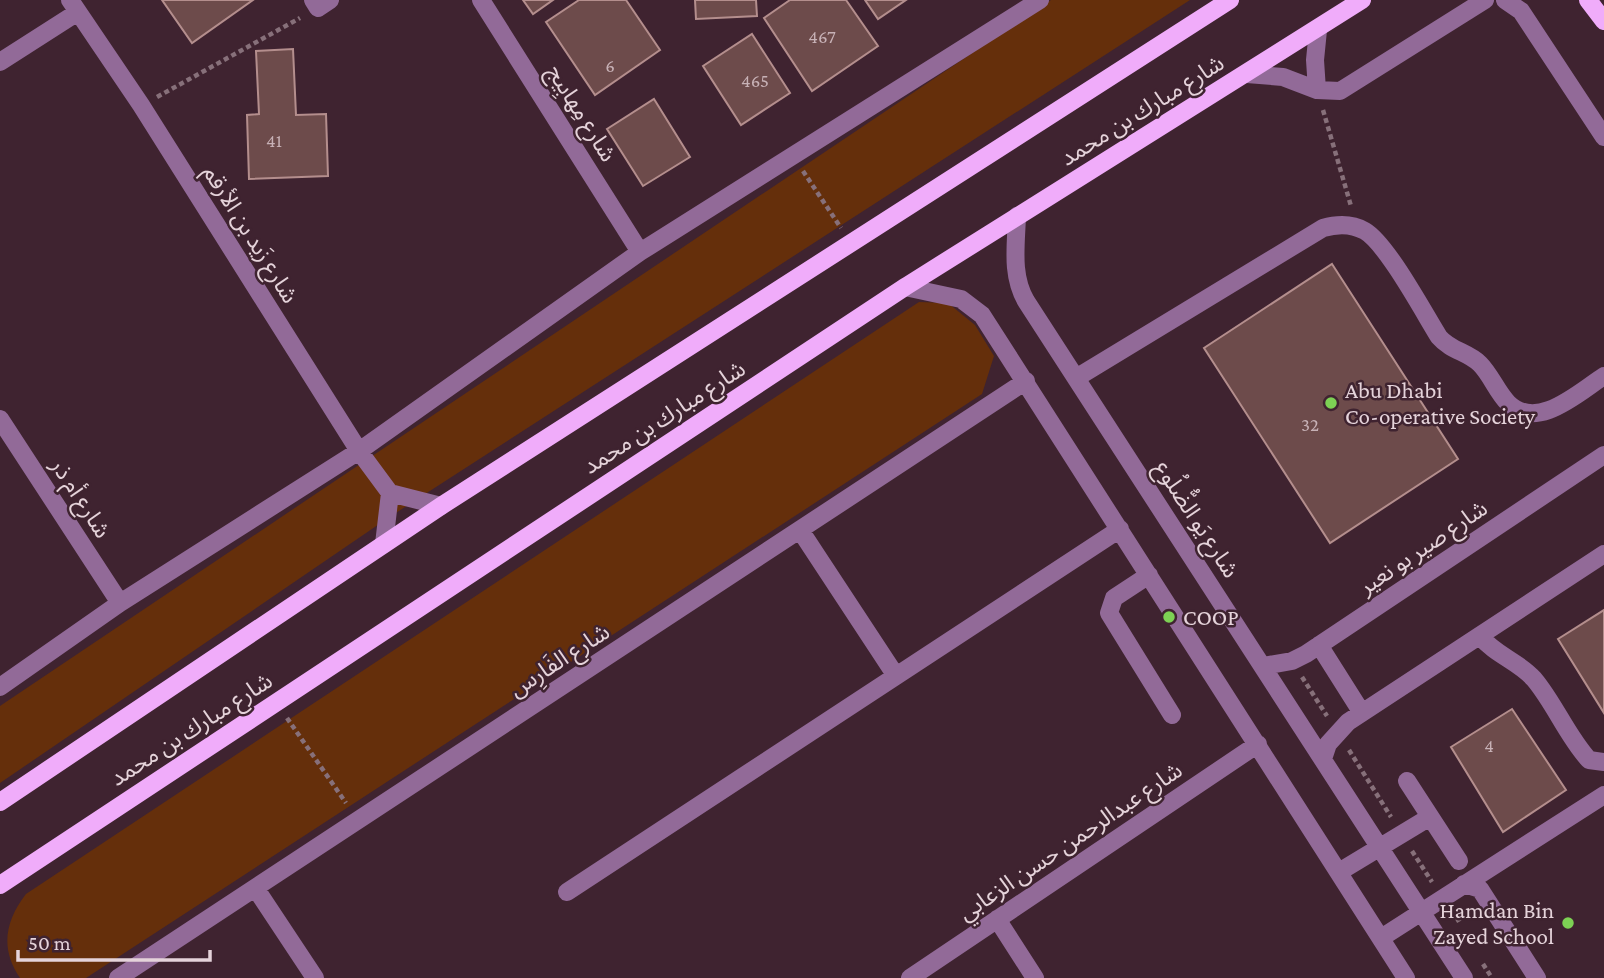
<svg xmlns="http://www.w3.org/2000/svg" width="1604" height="978" font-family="'Crimson Pro','Noto Sans Arabic',serif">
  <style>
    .green { fill: #652f0b }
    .building { fill: #6d4b4b; stroke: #b48e8d; stroke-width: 2 }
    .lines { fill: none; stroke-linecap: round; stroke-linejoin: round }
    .path { stroke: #87707a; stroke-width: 4.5; stroke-dasharray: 5 3.5; stroke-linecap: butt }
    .minor { stroke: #926a98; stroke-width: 18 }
    .major { stroke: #f0acfa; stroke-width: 18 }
    .poi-dot { fill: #7dd154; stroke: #3f2330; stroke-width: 2.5 }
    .labels { text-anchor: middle; stroke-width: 5; stroke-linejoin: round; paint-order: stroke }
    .number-label { font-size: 19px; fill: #c7b1b6 }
    .street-label { font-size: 23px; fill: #e5d3da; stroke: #3f2330 }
    .poi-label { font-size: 23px; fill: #e5d3da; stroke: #3f2330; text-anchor: start }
  </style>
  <rect width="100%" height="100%" fill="#3f2330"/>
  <path class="green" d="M1051,0H1190L388,518L0,783V706Z
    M919,302L948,303L975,325L994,356L982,394L86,978H20C0,949 5,921 26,894Z"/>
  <path class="building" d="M162,0H253L192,43Z
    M523,0H553L533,14Z
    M579,0H626L660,50L595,95L546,22Z
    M695,0H756L757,16L696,19Z
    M790,0H846L878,46L812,91L764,18Z
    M865,0H906L878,19Z
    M752,34L790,93L741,125L703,66Z
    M293,49L296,115L326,114L328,176L249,179L247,115L259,114L256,51Z
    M654,99L690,157L643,186L607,129Z
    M1332,264L1458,459L1330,543L1204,348Z
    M1604,610V713L1558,639Z
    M1512,709L1566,790L1503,832L1451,747Z"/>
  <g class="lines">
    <path class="path" d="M157,97L300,18
      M1323,110L1351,206
      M803,171L841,228
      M1302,677L1327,716
      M287,718L346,803
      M1349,750L1391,817
      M1412,851L1432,882
      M1456,921L1470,913
      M1483,964L1492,978"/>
    <path class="minor" d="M70,0L141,105L359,451L390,493L384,544
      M313,0L318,8L330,0
      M481,0L640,252
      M1505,0L1521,11L1604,137
      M0,62L78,12
      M1247,74L1283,77L1317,90L1340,91L1485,0
      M1317,90L1315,60L1318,30
      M1017,216C1016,246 1011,275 1026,301L1464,978
      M905,287L961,299L982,315L1406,978
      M1076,378L1323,228C1337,224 1351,223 1365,231C1387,244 1424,313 1439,337C1451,351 1468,352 1480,364C1491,375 1497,392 1508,403C1537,432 1579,392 1604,376
      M0,419L120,603
      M390,493L441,506
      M800,530L896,676
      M1149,575L1114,598L1109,613L1172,715
      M1480,636C1495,655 1518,661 1534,679C1555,704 1567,736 1589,760L1604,762
      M1319,645L1362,713
      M1263,666L1292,661L1306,654L1604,455
      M0,687L120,603L359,451L640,252L1040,0
      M1323,759L1328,744L1348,722L1604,554
      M1407,781L1459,861
      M1339,872L1430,817
      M1464,884L1480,889L1537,978
      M256,889L315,978
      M567,892L1120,529
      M997,919L1035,978
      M1381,938L1604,795
      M118,978L1026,381
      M910,978L1258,744"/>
    <path class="major" d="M1588,0L1604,21
      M0,802L441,506L1230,0
      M0,885L905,287L1362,0"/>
  </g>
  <g class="poi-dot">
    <circle cx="1331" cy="403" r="7"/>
    <circle cx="1169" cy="617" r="7"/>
    <circle cx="1568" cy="923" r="7"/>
  </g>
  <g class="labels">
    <g class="number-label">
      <text x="822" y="43">467</text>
      <text x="610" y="72">6</text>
      <text x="755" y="87">465</text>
      <text x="274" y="147">41</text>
      <text x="1310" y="431">32</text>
      <text x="1489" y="752">4</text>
    </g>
    <g class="street-label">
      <text transform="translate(1142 110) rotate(-32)" y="8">شارع مبارك بن محمد</text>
      <text transform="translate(582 113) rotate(58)" y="8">شارع مِهابِيج</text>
      <text transform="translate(251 234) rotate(58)" y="8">شارع زَيد بن الأرقم</text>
      <text transform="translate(664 417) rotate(-33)" y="8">شارع مبارك بن محمد</text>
      <text transform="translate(81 498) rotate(57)" y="8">شارع أم ذر</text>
      <text transform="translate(1197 519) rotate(57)" y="8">شارع يَو الضُّلُوع</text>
      <text transform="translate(1423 547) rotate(-34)" y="8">شارع صير بو نعير</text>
      <text transform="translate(559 660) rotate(-33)" y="8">شارع الفَارِس</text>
      <text transform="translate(191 729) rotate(-33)" y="8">شارع مبارك بن محمد</text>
      <text transform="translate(1070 841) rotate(-34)" y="8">شارع عبدالرحمن حسن الزعابي</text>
    </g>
    <g class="poi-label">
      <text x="1345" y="398">Abu Dhabi<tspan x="1345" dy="26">Co-operative Society</tspan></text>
      <text x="1183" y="625">COOP</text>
      <text x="1554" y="918" text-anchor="end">Hamdan Bin<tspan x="1554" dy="26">Zayed School</tspan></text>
    </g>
  </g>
  <path d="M18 950v10h192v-10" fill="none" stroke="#e5d3da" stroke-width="3.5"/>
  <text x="28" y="950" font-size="21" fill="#e5d3da" stroke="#3f2330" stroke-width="5" paint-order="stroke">50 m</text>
</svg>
